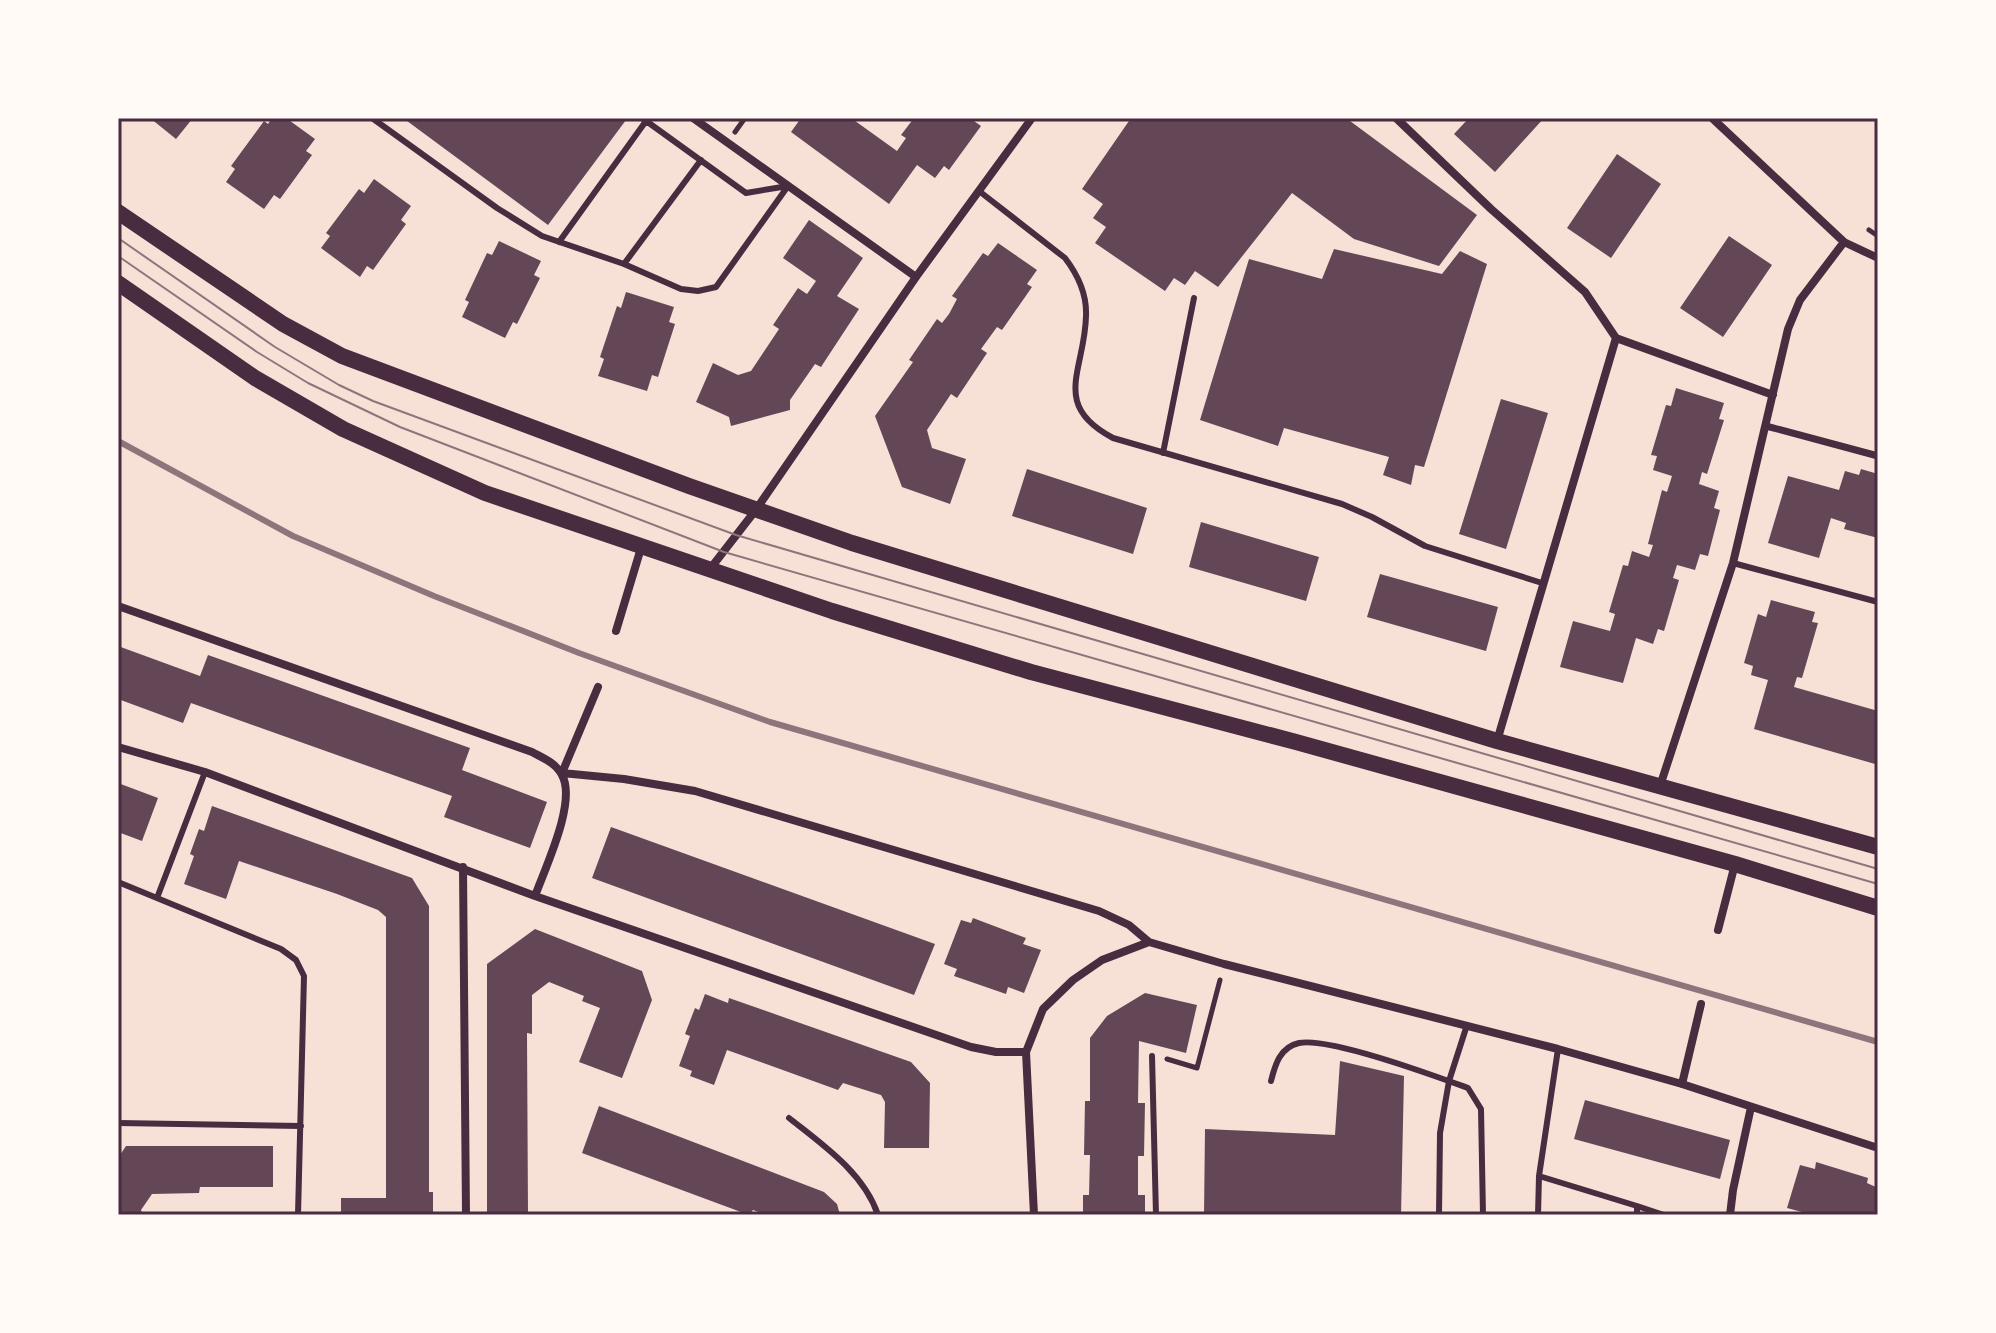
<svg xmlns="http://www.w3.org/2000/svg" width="1996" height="1333" font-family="'Source Sans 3',sans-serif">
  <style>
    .building { fill: #644757 }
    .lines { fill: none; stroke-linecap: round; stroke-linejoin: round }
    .path { stroke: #4a2c40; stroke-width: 5 }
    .service { stroke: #4a2c40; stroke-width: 6 }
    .pedestrian { stroke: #4a2c40; stroke-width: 7 }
    .minor { stroke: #4a2c40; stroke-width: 8 }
    .secondary { stroke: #4a2c40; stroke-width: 16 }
    .tram { stroke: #8f747c; stroke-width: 2 }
    .rail { stroke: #8f747c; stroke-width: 6 }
    .neatline { fill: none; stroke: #4a2c40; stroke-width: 3 }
  </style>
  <rect width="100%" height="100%" fill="#f7e1d7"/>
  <path class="building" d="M150,118H193L176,139Z
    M272,118H286L315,139L306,151L312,155L280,199L274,195L264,209L226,182L235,169L231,166L264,121L268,124Z
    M403,118H623L626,120L548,225Z
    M801,118H851L897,151L906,138L901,135L914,118H977L974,121L981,126L949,170L944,166L935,178L917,165L889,204L791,132Z
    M1131,118H1346L1477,215L1439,266L1354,239L1292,193L1218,287L1195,271L1185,285L1174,278L1165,291L1095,243L1106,227L1093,218L1103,204L1082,189Z
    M1469,118H1544L1495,172L1454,134Z
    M1617,154L1661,184L1611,258L1567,228Z
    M374,179L411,206L401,220L406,224L373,270L367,266L360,277L321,248L330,236L326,233L359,189L364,193Z
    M809,220L863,258L837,296L859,309L821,367L815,364L790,400V410L731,426L729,417L696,402L713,363L738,375L751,371L779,329L773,325L798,288L807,294L816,281L783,258Z
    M1729,236L1772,265L1723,337L1680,308Z
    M499,241L541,261L534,275L540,278L517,324L513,322L505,338L462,317L469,302L465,300L487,253L492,255Z
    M998,243L1037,270L1027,284L1032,287L1002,330L997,327L981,349L987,353L957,398L951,394L927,430L932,448L966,459L950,504L902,487L875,416L913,362L909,360L937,319L942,323L949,314L957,299L952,296L983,253L988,256Z
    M1334,249L1442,274L1460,251L1487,264L1424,467L1415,465L1411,485L1383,475L1389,457L1284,428L1278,446L1200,420L1249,259L1322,279Z
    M626,292L674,307L669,322L675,324L658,377L652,375L647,391L598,376L604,359L600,357L617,306L621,308Z
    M1676,388L1724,403L1719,419L1724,420L1707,474L1702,472L1699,484L1719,491L1714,508L1720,510L1708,556L1700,554L1695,570L1677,565L1673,578L1679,580L1664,631L1658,629L1653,644L1636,638L1623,683L1560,667L1573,621L1610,631L1615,614L1609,612L1623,565L1628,566L1632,551L1649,557L1653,545L1648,544L1662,490L1667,492L1672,476L1653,470L1657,456L1651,455L1666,405L1671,406Z
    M1501,399L1548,413L1506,549L1459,534Z
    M1027,469L1147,508L1133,554L1012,516Z
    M1861,469L1878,474V538L1844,529L1846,523L1831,518L1819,558L1768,543L1788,476L1839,490L1845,471L1859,475Z
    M1201,522L1319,557L1306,601L1189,567Z
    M1380,574L1498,607L1486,651L1367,617Z
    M1771,600L1815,612L1812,622L1818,623L1802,678L1797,677L1794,687L1878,711V754L1875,764L1754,729L1768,680L1751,675L1753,666L1744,663L1758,614L1766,617Z
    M118,646L200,676L208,655L470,748L462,770L547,802L530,848L444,817L452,796L191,703L183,723L118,699Z
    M118,783L158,798L142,841L118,832Z
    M212,806L412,878L429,906V1192H433V1215H341V1198H386V917L378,910L337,894L239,861L226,899L184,884L194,856L190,854L199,829L204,831Z
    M611,827L935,944L914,995L592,878Z
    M973,918L1026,938L1023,944L1041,950L1024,993L1008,987L1006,994L954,976L957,969L944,964L961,920L971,923Z
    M535,929L642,971L652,1000L622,1078L579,1062L600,1008L582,1001L584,996L549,982L532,995V1034L527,1033L528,1215H487V964Z
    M1145,993L1197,1005L1186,1053L1139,1041L1138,1103H1145L1144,1156H1138V1195H1145V1215H1083V1195H1089L1090,1155H1084L1085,1101H1090V1038L1107,1016Z
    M705,994L728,1003L729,998L911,1062L930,1083L929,1148H884L885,1102L881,1095L843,1083L838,1090L727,1050L714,1085L690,1076L692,1071L679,1066L690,1036L685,1034L695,1008L699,1010Z
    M1340,1061L1404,1076L1401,1215H1204L1205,1129L1335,1135Z
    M1585,1100L1730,1140L1720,1179L1574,1139Z
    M599,1106L824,1192L837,1204L840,1215H767L753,1210L749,1215L582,1153Z
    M126,1146H273V1187H200L199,1193L152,1194L141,1210L143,1215H118V1158Z
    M1816,1162L1868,1178L1867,1183L1878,1188V1215H1801L1802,1212L1787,1208L1800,1165L1815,1169Z"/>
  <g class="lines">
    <path class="path" d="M735,132L745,118
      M1869,230L1878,236
      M1167,1059L1197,1068L1220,980"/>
    <path class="service" d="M372,118L497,208L542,236L624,264L681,289L698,291L716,287L788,186
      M642,118L746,193L788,186
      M979,191L1065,258C1078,275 1087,294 1086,316C1085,370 1050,405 1113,438L1342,504L1372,517L1425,546L1542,583
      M559,242L646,121
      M624,264L701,160
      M1163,453L1194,298
      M1733,563L1878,602
      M118,882L281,949L296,960L304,976L298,1215
      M157,898L205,772
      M1558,1049L1539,1176L1637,1206
      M1152,1056L1156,1215
      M1271,1081C1275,1065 1280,1047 1299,1043C1330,1037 1435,1076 1468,1088L1481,1109L1483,1215
      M789,1118C822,1144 864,1173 878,1215
      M118,1123L301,1126
      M1439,1215L1440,1133L1449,1081L1467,1025
      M1538,1215L1539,1176
      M1637,1215V1206L1664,1215"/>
    <path class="pedestrian" d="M1766,426L1878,456"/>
    <path class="minor" d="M693,118L916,277
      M1396,118L1491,209L1585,292L1616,338L1773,395
      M1712,118L1844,242L1878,258
      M710,569L755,511L916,277L1032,118
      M118,606L532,752C543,758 556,763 562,775C577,802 545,868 535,896
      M616,631L641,548
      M1497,741L1616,338
      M118,747L205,772L535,896L971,1047L996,1052H1026
      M562,773L624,779L695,791L1099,911L1129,925L1149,942
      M562,773L598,687
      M1660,786L1733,563L1788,329L1800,300L1844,242
      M463,867L466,1215
      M1718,930L1735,864
      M1682,1084L1701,1004
      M1034,1215L1026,1052L1043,1009L1073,980L1102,960L1149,942L1224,964L1558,1049L1682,1084L1878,1148
      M1730,1215L1733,1190L1751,1107"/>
    <path class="secondary" d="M118,212L283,324L342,356L689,486L852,543L1497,741L1878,847
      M118,283L255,378L343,429L485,493L832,611L1031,672L1296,742L1735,864L1878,908"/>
    <path class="tram" d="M118,238L275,347L339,385L373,401L736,535L1878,869
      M118,256L257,352L308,383L400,427L724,552L1878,884"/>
    <path class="rail" d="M118,441L293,536L434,596L579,653L770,722L1878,1042"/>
  </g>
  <rect width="1996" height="1333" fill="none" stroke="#fffaf5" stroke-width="240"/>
  <rect x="120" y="120" width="1756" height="1093" class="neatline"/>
</svg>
